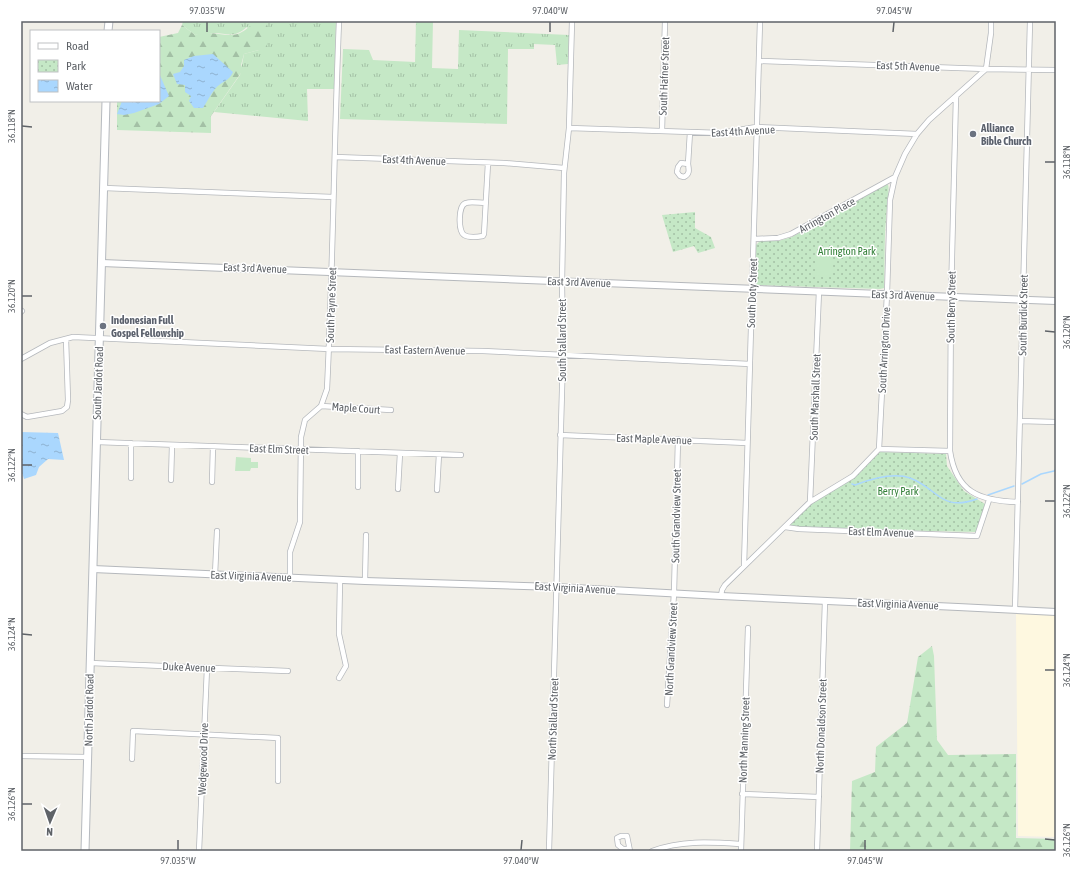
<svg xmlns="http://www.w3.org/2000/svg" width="1077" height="872" font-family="'Asap Condensed',sans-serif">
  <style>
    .commercial { fill: #fef8e0 }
    .grass { fill: url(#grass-tufts) }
    .forest { fill: url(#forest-firs) }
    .park { fill: url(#park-dots) }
    .pitch { fill: #c5e8c6 }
    .water { fill: url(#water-ripples) }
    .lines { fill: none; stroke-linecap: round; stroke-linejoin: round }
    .stream { stroke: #aad7fe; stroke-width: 1.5 }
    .minor-casing { stroke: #b5b8bc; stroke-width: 6 }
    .tertiary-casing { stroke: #b5b8bc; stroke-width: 8 }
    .secondary-casing { stroke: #b6babf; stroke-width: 9 }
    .minor { stroke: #fff; stroke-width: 4.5 }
    .tertiary { stroke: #fff; stroke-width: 6 }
    .secondary { stroke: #fff; stroke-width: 7 }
    .ticks { fill: none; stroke: #5f6368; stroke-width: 1.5 }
    .worship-dot { fill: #6b7280; stroke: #fff; stroke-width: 1.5 }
    .labels { text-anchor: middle; stroke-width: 3; stroke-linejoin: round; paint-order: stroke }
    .street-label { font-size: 11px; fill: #5f6368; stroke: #fff }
    .worship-label { font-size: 11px; font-weight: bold; fill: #5b616d; stroke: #fff; text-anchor: start }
    .park-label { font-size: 11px; fill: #35813a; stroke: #fff }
    .neatline { fill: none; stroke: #5f6368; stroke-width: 1.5 }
    .ticks-label { font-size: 10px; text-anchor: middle; fill: #5f6368 }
  </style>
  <defs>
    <pattern id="grass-tufts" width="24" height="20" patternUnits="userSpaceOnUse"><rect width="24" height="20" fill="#c5e8c6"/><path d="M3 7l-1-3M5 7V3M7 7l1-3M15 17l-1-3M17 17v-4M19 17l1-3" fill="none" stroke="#a3c0a5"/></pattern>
    <pattern id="forest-firs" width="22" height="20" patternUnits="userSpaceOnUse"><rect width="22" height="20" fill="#c5e8c6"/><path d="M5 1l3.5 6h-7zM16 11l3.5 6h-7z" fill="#a3c0a5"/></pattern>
    <pattern id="park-dots" width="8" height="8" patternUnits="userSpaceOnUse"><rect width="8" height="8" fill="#c5e8c6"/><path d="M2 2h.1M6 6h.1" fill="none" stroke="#a3c0a5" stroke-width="1.8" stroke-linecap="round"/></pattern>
    <pattern id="water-ripples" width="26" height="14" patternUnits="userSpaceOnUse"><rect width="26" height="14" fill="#aad7fe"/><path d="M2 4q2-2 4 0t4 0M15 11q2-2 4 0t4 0" fill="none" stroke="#8eb2d1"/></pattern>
  </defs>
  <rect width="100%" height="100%" fill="#f1efe8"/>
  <path class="commercial" d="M1016,614L1056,615V837L1018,836Z"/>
  <path class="grass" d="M183,21H336L334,89H307L308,121L214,112L240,75L244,54L259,50L247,27C232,40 227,32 211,33C206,33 201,34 195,35L182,25Z
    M416,21H433L432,68L458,69L459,30L569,35L568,64L557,65L555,45L534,44V49H508L507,124L340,119L343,49L369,50L373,60L415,62Z"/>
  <path class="forest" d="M257,21L267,24L269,37L266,50H259L244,54L241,65L243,70L211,116V133L117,130V101H159V37L178,33L182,25L195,35C210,29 228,39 240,33C246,30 251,25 257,21Z
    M932,646L934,656L937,740L948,755L1016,754V838L1056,839V851H850L852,781L875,772L876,747L907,723L918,657Z"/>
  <path class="park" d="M887,184L888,185C890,189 886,212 886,219C884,242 885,265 884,288L880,289L756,285V245L760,241H778L792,237Z
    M695,212V228L711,237L715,248L698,253L694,246L673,252L662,215Z
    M880,452L946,454L947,466L964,491L985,504L976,532L798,528L787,525L811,504L855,477Z"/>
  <path class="pitch" d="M817,251H831V276L816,275Z
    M236,457L251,458V462H258V468H251L250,471H235Z"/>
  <path class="water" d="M213,54L233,72C229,82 221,81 215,89C210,95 207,102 203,108H194L189,101L191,96L185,92V85L177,84L173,74L180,72L184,66V60L194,56Z
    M159,73L169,96L159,104L134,113L124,115L117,114L122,101H159Z
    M21,432L58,433L64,460L48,459L39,467L36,475L24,479L21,469Z"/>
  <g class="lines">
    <path class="stream" d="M852,484L855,485C871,479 893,472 910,478C939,489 940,512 977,499
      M1022,484L1041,474L1054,471L1056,469
      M988,495L1014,486"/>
    <g class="minor-casing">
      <path id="minor" d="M759,61L986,69L1056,70
        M956,96L951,297L950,451C956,492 979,501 1018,502
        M569,128L721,133L756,127L917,134
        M662,131L665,21
        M335,157L504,163L564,168
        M681,163L688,164C689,170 690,174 684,177L680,176L677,172L678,167Z
        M688,164L690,132
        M104,188L333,197
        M485,203C479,203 471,201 466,203C458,205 458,231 464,235C469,238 477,237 483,236L484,234L488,163
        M754,239L778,238L791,234L895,177
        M21,312L22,311
        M21,359L50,343L73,337L329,349L483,351L750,364
        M321,406L391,410
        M21,414L27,417L62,411L67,407L68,400L66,339
        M1020,421L1056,422
        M560,435L747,443
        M97,442L461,455
        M131,443V478
        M879,449L950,451
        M171,480L172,445
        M212,482L213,446
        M358,487V451
        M398,489L400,453
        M437,490L439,454
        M810,502L819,291
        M785,527L799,529L977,536L989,500
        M744,566L760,21
        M215,575L217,531
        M290,578V552L300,522L301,437L305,420L321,406L327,389C333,267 334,144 339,21
        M365,581L366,535
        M721,596L722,590L725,585L810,502L853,476L879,449L887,294L890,200L895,177L905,154L917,134L929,120L986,69L991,33V21
        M1015,610L1030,21
        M90,663L288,671
        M339,678L346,666L339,634L340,580
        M667,705L674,593L678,439
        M21,756L87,757
        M132,759L133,731L278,738V781
        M742,794L819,797
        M628,849H623L618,845L617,838L621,836H627L630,851
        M199,851L207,668
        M549,851L563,355L562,282L564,173L569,128L572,21
        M652,851C681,840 710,842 741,844
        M741,851L748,628
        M817,851L825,601"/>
    </g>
    <g class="tertiary-casing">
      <path id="tertiary" d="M102,263L1056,301
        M93,569L365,581L556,587L721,596L958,607L1056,612"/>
    </g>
    <g class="secondary-casing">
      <path id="secondary" d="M108,31L109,21
        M85,851L106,101"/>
    </g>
    <use href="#minor" class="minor"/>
    <use href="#tertiary" class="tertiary"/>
    <use href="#secondary" class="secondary"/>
  </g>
  <path class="ticks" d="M207,32V22M550,32V22M893,32L894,22M22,126L32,127M1045,162H1055M22,296H32M1045,331L1055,332M22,465H32M1045,501H1055M22,634L32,635M1045,670H1055M22,804H32M1045,839L1055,840M178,850V840M521,850L522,840M865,850V840"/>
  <g class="worship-dot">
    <circle cx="973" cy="134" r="4"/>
    <circle cx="103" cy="326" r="4"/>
  </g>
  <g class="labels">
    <g class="street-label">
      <text transform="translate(908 66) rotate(2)" y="4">East 5th Avenue</text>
      <text transform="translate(664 76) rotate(-88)" y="4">South Hafner Street</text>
      <text transform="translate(743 131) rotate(-3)" y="4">East 4th Avenue</text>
      <text transform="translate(414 160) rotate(2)" y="4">East 4th Avenue</text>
      <text transform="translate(827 215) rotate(-29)" y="4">Arrington Place</text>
      <text transform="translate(255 268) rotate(2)" y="4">East 3rd Avenue</text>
      <text transform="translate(579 282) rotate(2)" y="4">East 3rd Avenue</text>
      <text transform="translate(752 293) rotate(-88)" y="4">South Doty Street</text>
      <text transform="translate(903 295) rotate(2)" y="4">East 3rd Avenue</text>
      <text transform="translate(331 305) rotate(-88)" y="4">South Payne Street</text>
      <text transform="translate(951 307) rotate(-89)" y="4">South Berry Street</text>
      <text transform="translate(1023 315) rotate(-89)" y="4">South Burdick Street</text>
      <text transform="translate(562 340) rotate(-90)" y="4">South Stallard Street</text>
      <text transform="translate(425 350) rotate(1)" y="4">East Eastern Avenue</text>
      <text transform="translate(884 350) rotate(-87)" y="4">South Arrington Drive</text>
      <text transform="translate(98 383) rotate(-88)" y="4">South Jardot Road</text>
      <text transform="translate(815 397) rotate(-88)" y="4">South Marshall Street</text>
      <text transform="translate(356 408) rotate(4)" y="4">Maple Court</text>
      <text transform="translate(654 439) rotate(2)" y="4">East Maple Avenue</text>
      <text transform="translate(279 449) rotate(2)" y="4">East Elm Street</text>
      <text transform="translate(676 516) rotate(-89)" y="4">South Grandview Street</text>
      <text transform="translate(881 532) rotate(2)" y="4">East Elm Avenue</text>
      <text transform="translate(251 576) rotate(2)" y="4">East Virginia Avenue</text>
      <text transform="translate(575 588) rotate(3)" y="4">East Virginia Avenue</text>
      <text transform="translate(898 604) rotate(2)" y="4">East Virginia Avenue</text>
      <text transform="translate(671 649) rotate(-87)" y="4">North Grandview Street</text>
      <text transform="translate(189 667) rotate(2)" y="4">Duke Avenue</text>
      <text transform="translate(89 710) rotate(-89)" y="4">North Jardot Road</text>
      <text transform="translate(553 719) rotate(-88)" y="4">North Stallard Street</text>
      <text transform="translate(821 726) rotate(-88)" y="4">North Donaldson Street</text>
      <text transform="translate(744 740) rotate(-88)" y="4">North Manning Street</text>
      <text transform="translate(203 759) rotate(-88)" y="4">Wedgewood Drive</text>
    </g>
    <g class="worship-label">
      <text x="981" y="132">Alliance<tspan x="981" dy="13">Bible Church</tspan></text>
      <text x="111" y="324">Indonesian Full<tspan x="111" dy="13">Gospel Fellowship</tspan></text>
    </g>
    <g class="park-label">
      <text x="847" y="255">Arrington Park</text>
      <text x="898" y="495">Berry Park</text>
    </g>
  </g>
  <rect width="1077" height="872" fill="none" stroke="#ffffff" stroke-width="44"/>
  <rect x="30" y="30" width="130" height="72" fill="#ffffff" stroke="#bfc1c3"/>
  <rect x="38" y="43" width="20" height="6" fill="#ffffff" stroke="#bfc1c3"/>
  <text x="66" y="50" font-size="12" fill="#5f6368">Road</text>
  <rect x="38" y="60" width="20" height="12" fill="url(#park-dots)" stroke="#bfc1c3"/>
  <text x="66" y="70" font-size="12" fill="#5f6368">Park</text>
  <rect x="38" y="80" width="20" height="12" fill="url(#water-ripples)" stroke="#bfc1c3"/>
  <text x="66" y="90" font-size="12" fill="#5f6368">Water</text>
  <g transform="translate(50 822) rotate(182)" stroke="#ffffff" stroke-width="3" paint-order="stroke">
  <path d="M0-3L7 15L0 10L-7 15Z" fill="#5f6368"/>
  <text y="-6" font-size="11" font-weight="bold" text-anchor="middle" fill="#5f6368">N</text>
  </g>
  <rect x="22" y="22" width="1033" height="828" class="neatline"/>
  <g class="ticks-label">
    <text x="207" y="14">97.035°W</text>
    <text x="550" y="14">97.040°W</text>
    <text x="894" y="14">97.045°W</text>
    <text transform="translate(11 126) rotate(-90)" y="4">36.118°N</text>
    <text transform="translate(1066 162) rotate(-90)" y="4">36.118°N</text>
    <text transform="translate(11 296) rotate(-90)" y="4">36.120°N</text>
    <text transform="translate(1066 332) rotate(-90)" y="4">36.120°N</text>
    <text transform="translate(11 465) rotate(-90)" y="4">36.122°N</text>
    <text transform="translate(1066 501) rotate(-90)" y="4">36.122°N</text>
    <text transform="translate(11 634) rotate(-90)" y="4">36.124°N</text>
    <text transform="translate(1066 670) rotate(-90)" y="4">36.124°N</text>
    <text transform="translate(11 804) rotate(-90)" y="4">36.126°N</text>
    <text transform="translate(1066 840) rotate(-90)" y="4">36.126°N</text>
    <text x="178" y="864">97.035°W</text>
    <text x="521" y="864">97.040°W</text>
    <text x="865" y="864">97.045°W</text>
  </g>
</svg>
